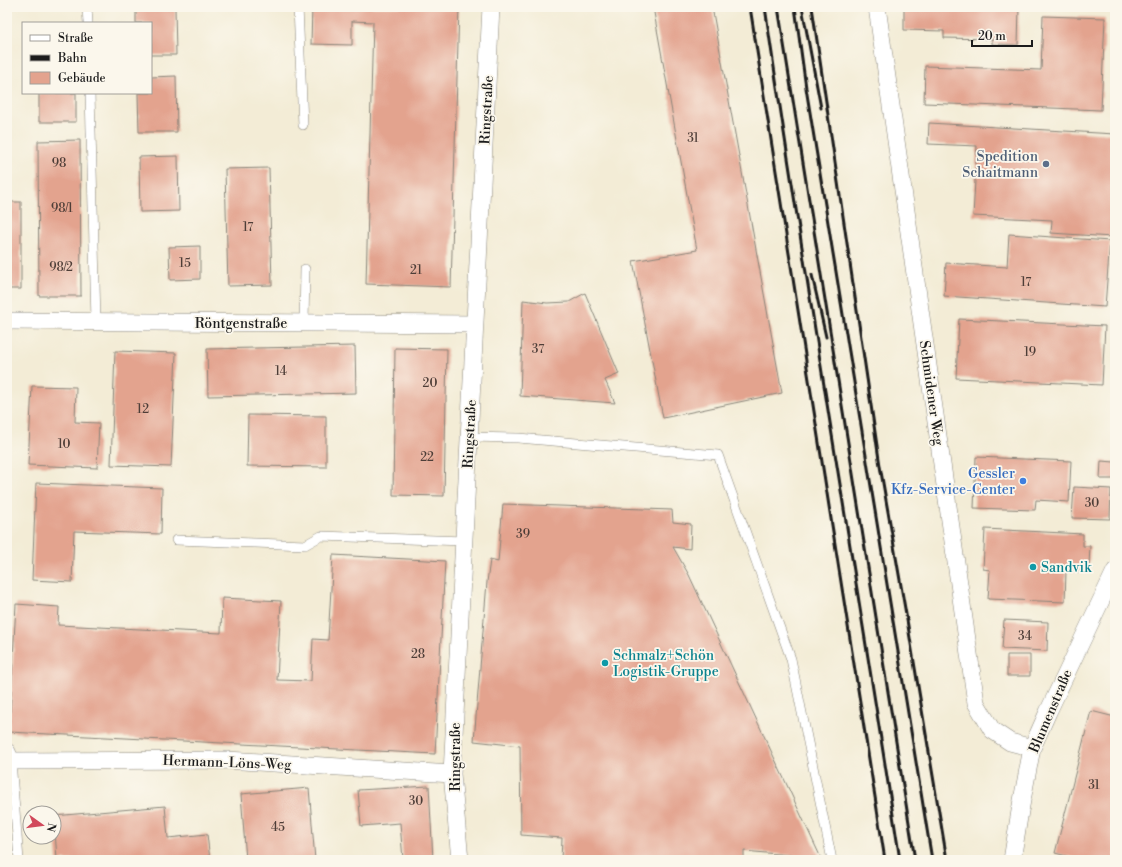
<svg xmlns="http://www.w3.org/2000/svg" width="1122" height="867" font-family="'Libre Bodoni',serif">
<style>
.building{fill:#e3a38e}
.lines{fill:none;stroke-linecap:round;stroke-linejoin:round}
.lane-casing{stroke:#888479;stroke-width:10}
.street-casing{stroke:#888479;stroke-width:18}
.lane{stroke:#fff;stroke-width:9}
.street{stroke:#fff;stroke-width:17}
.rail{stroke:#1c1c1c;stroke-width:3}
.service-dot{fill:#5c6f8a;stroke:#fbf7ec;stroke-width:1.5}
.shop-dot{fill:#3f7fe0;stroke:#fbf7ec;stroke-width:1.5}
.culture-dot{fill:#0f9aa8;stroke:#fbf7ec;stroke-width:1.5}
.labels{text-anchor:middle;stroke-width:3.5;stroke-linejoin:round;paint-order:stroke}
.number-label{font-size:12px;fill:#4e3e38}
.street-label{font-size:14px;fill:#1c1c1c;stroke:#fbf7ec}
.service-label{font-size:14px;fill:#4e5e75;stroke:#fbf7ec;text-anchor:end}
.shop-label{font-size:14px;fill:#366cbe;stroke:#fbf7ec;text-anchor:end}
.culture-label{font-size:14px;fill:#0d838f;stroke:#fbf7ec;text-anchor:start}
</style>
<rect width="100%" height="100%" fill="#fbf7ec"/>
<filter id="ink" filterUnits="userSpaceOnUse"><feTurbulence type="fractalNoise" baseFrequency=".025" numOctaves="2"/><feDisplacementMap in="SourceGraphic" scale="8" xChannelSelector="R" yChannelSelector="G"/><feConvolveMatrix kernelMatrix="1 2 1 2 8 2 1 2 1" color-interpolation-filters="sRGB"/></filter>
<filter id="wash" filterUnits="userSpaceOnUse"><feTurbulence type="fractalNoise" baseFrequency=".012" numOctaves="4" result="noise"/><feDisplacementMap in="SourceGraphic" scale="16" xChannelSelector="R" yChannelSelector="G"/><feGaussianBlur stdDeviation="0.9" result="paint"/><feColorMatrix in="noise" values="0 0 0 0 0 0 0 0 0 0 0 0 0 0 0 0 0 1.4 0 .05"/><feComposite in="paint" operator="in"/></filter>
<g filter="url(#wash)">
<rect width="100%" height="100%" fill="#f3ecd6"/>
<g id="blocks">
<path class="building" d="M136,7H175L176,55H151V23H136Z
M312,7H459L451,287L366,284L373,22L352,21V45L311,44Z
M653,7H712L782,393L663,418L633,261L697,250Z
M904,7H1019L1018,45L992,44V39L944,38V31L904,30Z
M1043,16L1105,18L1101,110L924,103L925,66L1041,70Z
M176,76L177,132H139L138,93H151V77Z
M39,93H76V122H39Z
M929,123L1115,134V219H1114L1112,237L1051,233L1052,220L973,216L977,146L928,144Z
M80,140L81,296H39L38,141Z
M178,156L179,211L140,212L139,157Z
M269,168L272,285L228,286L225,169Z
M7,202H21V289H7Z
M1009,234L1110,241L1105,307L944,296L946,263L1007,267Z
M200,246V279L170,280L169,247Z
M585,293L619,374L605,380L615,403L520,396L523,300L547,303L569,302Z
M959,319L1105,326L1102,385L956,378Z
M355,346L356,393L208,396L207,349Z
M395,348L447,349L444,496L393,495Z
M115,351L176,353L171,467L111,465Z
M32,386L76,387L75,422L99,423L97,468L28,465Z
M248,415L326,416V467L247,466Z
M976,457L1071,461L1069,502L1036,500L1035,510L974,508Z
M1101,461L1115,462V479H1100Z
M36,483L162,488L161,534L74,531L72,582L32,580Z
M1074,487L1111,489L1110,519L1072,518Z
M503,504L672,510L673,522L691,524L690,549L673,547L689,575L821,858L744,851V860H561L562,838L521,835L520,746L474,741L487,582L490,560L498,562Z
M985,529L1083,534V546H1090L1089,565H1082L1081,572L1066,571L1065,602L988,599L990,570L983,569Z
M333,555L445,561L435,754L9,732L16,604L59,607L58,625L221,633L222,598L281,601L277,680L311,681L313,639L328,640Z
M1004,620L1048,622L1047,651L1002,649Z
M1007,655H1030V676H1007Z
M1091,711L1115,717V860H1082L1055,853Z
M429,786L433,860H403L400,823L361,826L358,790Z
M309,788L315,860H246L241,794Z
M165,806L168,838L207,834L210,860H57L54,816Z"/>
</g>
</g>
<g filter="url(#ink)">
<use href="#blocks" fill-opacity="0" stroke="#888479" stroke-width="1"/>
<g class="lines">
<g class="lane-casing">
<path id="lane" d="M87,7L88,23
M298,7L303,125
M90,93L96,321
M304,323L305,269
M469,437L518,438L718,455L791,659L832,860
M176,540L305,545L321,536L464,541
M11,761L19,860"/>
</g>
<g class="street-casing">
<path id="street" d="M877,7L976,703L992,730L1010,742L1032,748
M7,321L475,324
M7,752L11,761L227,760L452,774
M460,860L452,774L491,7
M1012,860L1020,811L1032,748L1048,712L1115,571"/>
</g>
<use href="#lane" class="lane"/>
<use href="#street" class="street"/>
<path class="rail" d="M750,7L885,860
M765,7C807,292 856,575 900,860
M778,7L915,860
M795,7L806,88L932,860
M802,7L821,108
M812,7L880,466L907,620L947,860
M812,275L826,337"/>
</g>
</g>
<circle class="service-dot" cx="1046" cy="164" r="4"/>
<circle class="shop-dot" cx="1023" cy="481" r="4"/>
<g class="culture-dot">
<circle cx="1033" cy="567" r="4"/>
<circle cx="605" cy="663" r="4"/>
</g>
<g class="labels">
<g class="number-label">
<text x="693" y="142">31</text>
<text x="59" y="167">98</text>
<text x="62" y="212">98/1</text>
<text x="248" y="231">17</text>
<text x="185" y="267">15</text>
<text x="61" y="271">98/2</text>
<text x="416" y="274">21</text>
<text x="1026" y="286">17</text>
<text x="538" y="353">37</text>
<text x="1030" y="356">19</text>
<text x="281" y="375">14</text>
<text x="430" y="387">20</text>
<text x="143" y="413">12</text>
<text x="64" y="448">10</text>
<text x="427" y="461">22</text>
<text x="1092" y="507">30</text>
<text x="523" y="538">39</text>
<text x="1025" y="640">34</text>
<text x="418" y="658">28</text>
<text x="1094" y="789">31</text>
<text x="416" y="805">30</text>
<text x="278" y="831">45</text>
</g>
<g class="street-label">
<text transform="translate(486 110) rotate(-87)" y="5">Ringstraße</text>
<text x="241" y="328">Röntgenstraße</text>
<text transform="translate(932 393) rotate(82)" y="5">Schmidener Weg</text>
<text transform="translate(469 434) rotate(-87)" y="5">Ringstraße</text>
<text transform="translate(1050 711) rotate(-67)" y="5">Blumenstraße</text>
<text transform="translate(455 757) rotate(-90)" y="5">Ringstraße</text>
<text transform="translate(227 762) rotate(2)" y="5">Hermann-Löns-Weg</text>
</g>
<g class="service-label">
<text x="1038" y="161">Spedition<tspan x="1038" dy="16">Schaitmann</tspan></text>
</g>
<g class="shop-label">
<text x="1015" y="478">Gessler<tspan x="1015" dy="16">Kfz-Service-Center</tspan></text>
</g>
<g class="culture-label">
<text x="1041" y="572">Sandvik</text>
<text x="613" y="660">Schmalz+Schön<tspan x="613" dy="16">Logistik-Gruppe</tspan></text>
</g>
</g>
<rect width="1122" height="867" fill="none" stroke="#fbf7ec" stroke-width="24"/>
<rect x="22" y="22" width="130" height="72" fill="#fbf7ec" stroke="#a29f99"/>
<rect x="30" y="35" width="20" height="6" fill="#ffffff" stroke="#a29f99"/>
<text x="58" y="42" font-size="12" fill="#1c1c1c">Straße</text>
<rect x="30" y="55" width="20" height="6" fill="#1c1c1c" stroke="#a29f99"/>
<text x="58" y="62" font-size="12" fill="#1c1c1c">Bahn</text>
<rect x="30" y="72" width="20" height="12" fill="#e3a38e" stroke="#a29f99"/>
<text x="58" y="82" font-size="12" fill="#1c1c1c">Gebäude</text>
<g transform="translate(42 825) rotate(104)"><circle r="19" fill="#fbf7ec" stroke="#a29f99"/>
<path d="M0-3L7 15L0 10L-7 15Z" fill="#d1495b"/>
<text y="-6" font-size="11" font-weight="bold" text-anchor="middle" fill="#1c1c1c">N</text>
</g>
<path d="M972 40v6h60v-6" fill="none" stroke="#1c1c1c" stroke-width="2"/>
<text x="978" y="40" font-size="12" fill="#1c1c1c" stroke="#fbf7ec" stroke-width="3" paint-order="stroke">20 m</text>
</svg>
